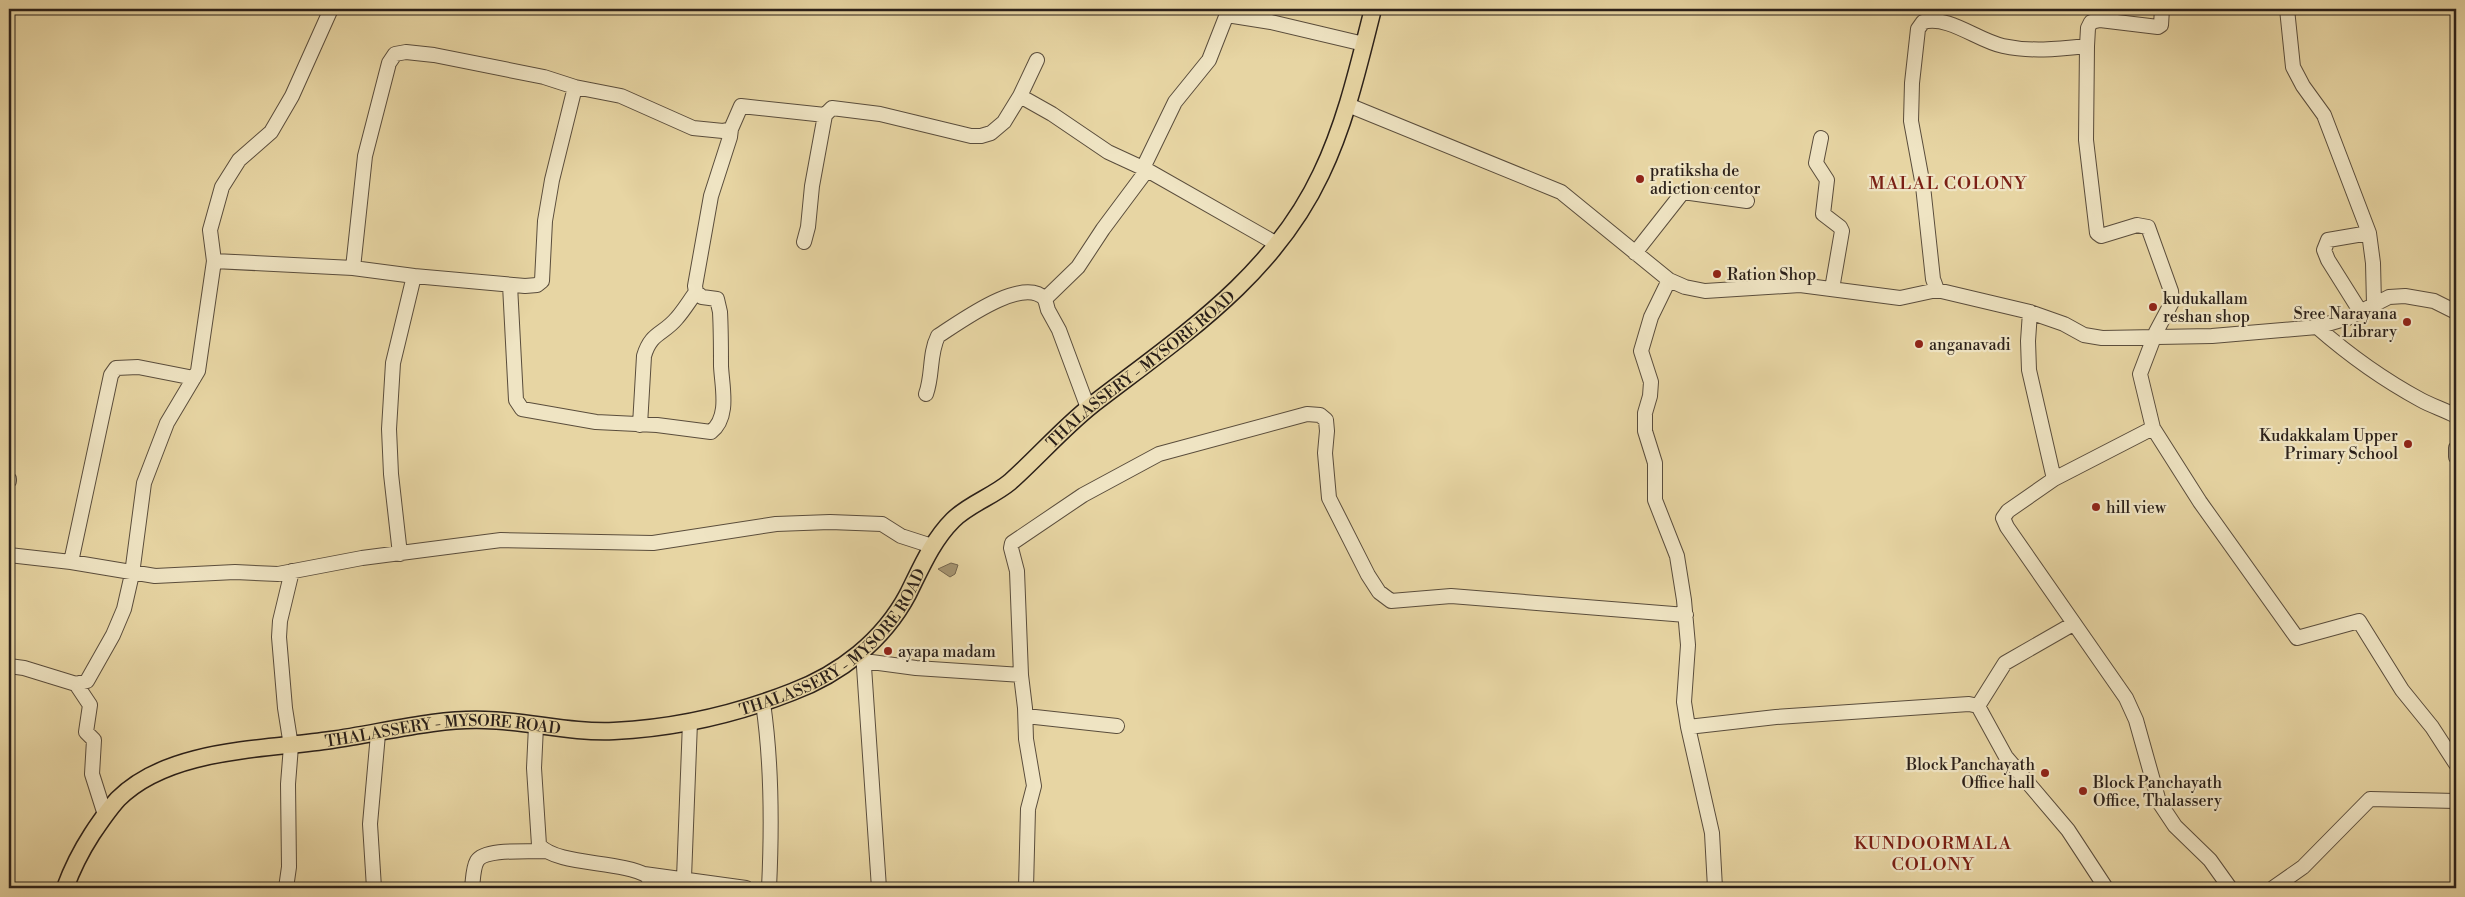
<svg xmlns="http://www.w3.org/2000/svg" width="2465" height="897" font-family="'Libre Bodoni',serif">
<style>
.water{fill:#a79774;stroke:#756750}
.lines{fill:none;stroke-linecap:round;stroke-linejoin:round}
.minor-casing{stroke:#5a4d3c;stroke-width:16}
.major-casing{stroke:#2b2019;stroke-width:19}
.minor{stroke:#efe4c3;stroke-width:14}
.major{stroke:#e7d5a3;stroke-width:16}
.poi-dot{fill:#8f2418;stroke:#efe4c3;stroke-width:2}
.labels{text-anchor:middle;stroke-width:4.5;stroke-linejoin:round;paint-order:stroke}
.poi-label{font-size:16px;fill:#2b2019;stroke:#efe4c3;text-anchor:start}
.street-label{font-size:16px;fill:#2b2019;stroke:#efe4c3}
.neighbourhood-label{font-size:18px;letter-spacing:1px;fill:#7a1f14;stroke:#efe4c3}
</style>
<rect width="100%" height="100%" fill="#e7d5a3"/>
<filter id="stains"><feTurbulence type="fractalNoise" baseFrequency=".004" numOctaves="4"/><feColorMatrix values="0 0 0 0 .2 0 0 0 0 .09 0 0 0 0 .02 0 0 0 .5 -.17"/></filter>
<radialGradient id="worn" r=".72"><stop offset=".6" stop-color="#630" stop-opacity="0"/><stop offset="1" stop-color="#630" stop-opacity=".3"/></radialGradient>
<path class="water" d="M951,563L958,565L955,574L950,577L938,569Z"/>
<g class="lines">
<g class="minor-casing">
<path id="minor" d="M2287,9L2293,67L2303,86L2324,115L2369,233L2373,263L2374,304
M1227,15L1271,22L1364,44
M2087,46L2088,28L2091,22L2100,20L2158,27L2161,25L2162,9
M1020,96L1052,114L1108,152L1147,170L1277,244
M1348,105L1561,192L1669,280L1685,287L1705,291L1800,285L1900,298L1937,290L2030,312L2064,324L2084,335L2102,338L2212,336L2317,327L2348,318L2389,297L2405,296L2434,301L2456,312
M1821,138L1816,163L1827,180L1823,214L1840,227L1842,231L1832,289
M1143,168L1175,102L1209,60L1229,9
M804,242L808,227L812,186L825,115
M1635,253L1683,192L1747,201
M214,261L210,230L222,187L239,160L271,132L292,96L331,9
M353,268L414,276
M1669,280L1651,317L1641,351L1651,382L1650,396L1645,413V431L1655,463V500L1677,556L1684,600L1688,645L1684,702L1688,727L1776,717L1969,704L1978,706L2006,757L2068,830L2106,888
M510,285L516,400L522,409L596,422L657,425L711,432C730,417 722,387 721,366C721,348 721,330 720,312L717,299L702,297L696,292L695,286L711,196L730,137L731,129
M1937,290L1933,279L1923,186L1911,121L1912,83L1918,29L1923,22C1949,15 1978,41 2003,46C2031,52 2058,49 2087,46L2086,140L2097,233L2101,236L2137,225L2148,227L2171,291L2172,302L2156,332L2140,374L2153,428
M2360,311L2328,260L2324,250L2328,240L2369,233
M2030,312L2028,341L2029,370L2054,479L2008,511L2003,518L2007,527L2126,698L2136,720L2159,802L2175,826L2210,860L2230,888
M2317,327C2349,355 2384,380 2421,400C2432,406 2445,410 2456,416
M926,394C933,375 929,354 938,336C960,322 1023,275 1045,299
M1088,408L1059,330L1048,310L1045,299L1078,267L1103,229L1147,170
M640,425L644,356C651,332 663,335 677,318C684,310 690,300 696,292
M2456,448V457
M9,479V481
M2054,479L2153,428L2200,502L2297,638L2359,621L2402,690L2432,727L2456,764
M400,554L391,474L389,429L393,363L414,276L525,286L537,285L542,281L545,221L552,180L575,87
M9,555L71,562L155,576L235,572L278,574L362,558L501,540L653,543L776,524L830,522L882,524L901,536L932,546
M71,562L111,375L116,368L138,367L194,378
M863,652L879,888
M864,661L916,668L1021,675
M9,666L24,668L76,684L87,681L113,635L124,609L132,574L144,483L167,423L198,371L214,261L353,268L365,156L389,63L395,54L406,52L434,55L544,77L575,87L621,96L693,128L723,131L731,129L741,106L825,115L832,108L880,114L971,136H981L991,133L1004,122L1020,96L1037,60
M76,684L90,705L86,732L94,740L92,774L105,815
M763,703C772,764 772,826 769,888
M1978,706L2005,663L2073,624
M1026,716L1117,726
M536,726L534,768L539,845C558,866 619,860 648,876L651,888
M1688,727L1712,833L1715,888
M644,874L746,888
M684,878L690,722
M286,888L289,867L288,784L291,746L285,708L279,637L280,621L292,571
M374,888L370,824L378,734
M472,888C473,880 473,868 477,861C485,848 530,852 545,851
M1026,888L1028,809L1034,786L1026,739L1025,708L1021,675L1017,571L1011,548L1012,543L1083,495L1159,454L1307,414L1320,415L1326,420L1327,431L1325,453L1329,498L1368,575L1379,592L1391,601L1451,596L1686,615
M2273,888L2303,867L2370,799L2456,801"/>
</g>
<g class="major-casing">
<g id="major">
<path id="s1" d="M65,888C72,869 81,851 92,834C100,822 108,810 118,799C169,748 263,750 331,740C381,733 436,718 485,720C529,721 570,733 614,731C674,728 736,714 792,692C840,674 883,641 908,594C921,568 932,541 953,520C969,504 992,497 1010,482C1038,457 1063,428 1092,405C1180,337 1272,278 1321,174C1346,122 1359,64 1373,9"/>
</g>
</g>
<use href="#minor" class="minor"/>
<use href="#major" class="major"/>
</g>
<g class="poi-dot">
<circle cx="1640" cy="179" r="5"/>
<circle cx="1717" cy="274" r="5"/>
<circle cx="2153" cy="307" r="5"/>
<circle cx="2407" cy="322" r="5"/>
<circle cx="1919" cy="344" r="5"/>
<circle cx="2408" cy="444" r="5"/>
<circle cx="2096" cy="507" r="5"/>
<circle cx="888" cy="651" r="5"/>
<circle cx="2045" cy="773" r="5"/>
<circle cx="2083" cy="791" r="5"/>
</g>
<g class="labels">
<g class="poi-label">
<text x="1650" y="176">pratiksha de<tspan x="1650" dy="18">adiction centor</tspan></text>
<text x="1727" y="280">Ration Shop</text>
<text x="2163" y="304">kudukallam<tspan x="2163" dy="18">reshan shop</tspan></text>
<text x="2397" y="319" text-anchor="end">Sree Narayana<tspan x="2397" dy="18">Library</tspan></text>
<text x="1929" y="350">anganavadi</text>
<text x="2398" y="441" text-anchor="end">Kudakkalam Upper<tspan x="2398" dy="18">Primary School</tspan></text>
<text x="2106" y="513">hill view</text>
<text x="898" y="657">ayapa madam</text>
<text x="2035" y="770" text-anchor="end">Block Panchayath<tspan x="2035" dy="18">Office hall</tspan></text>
<text x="2093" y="788">Block Panchayath<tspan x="2093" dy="18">Office, Thalassery</tspan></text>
</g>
<g class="street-label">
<text dy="6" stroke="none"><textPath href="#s1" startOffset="1281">THALASSERY - MYSORE ROAD</textPath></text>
<text dy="6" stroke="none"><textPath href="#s1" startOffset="861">THALASSERY - MYSORE ROAD</textPath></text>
<text dy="6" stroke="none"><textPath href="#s1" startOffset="442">THALASSERY - MYSORE ROAD</textPath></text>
</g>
<g class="neighbourhood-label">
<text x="1948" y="189">MALAL COLONY</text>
<text x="1933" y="849">KUNDOORMALA<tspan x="1933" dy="21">COLONY</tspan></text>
</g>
</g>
<rect width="2465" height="897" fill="none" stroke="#e7d5a3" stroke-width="30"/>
<rect x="10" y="10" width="2445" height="877" fill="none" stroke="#2b2019" stroke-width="2.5"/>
<rect x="15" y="15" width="2435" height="867" fill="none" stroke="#2b2019"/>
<rect width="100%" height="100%" filter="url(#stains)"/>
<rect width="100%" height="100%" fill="url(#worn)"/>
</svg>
